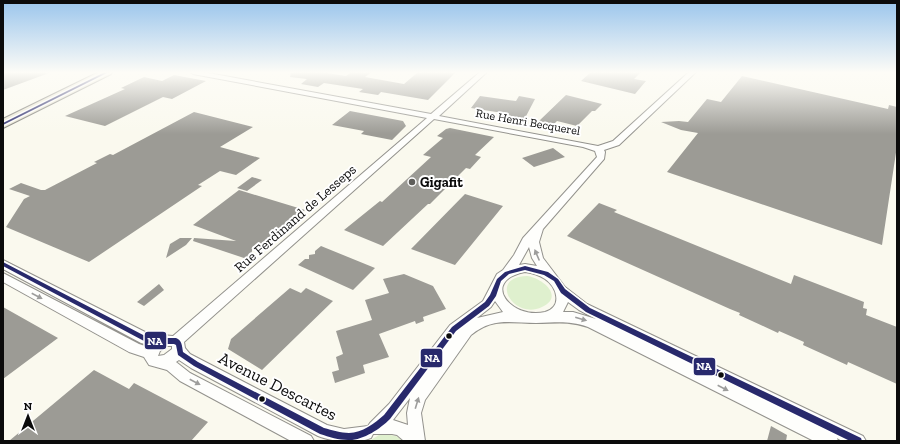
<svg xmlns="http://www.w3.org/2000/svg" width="900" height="444" font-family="'Zilla Slab',serif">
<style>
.green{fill:#dff0ce}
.building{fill:#9c9b95}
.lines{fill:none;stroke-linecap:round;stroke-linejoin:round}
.minor-casing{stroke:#93928d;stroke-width:2}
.primary-casing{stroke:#807f7a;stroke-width:2}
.minor{fill:#fefefc;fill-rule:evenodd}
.primary{fill:#ece9d7;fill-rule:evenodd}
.bus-1-casing{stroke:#fff;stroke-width:3}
.bus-1{fill:#28296c;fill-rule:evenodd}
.oneway{fill:#9d9d9c}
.poi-dot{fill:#5f5e5a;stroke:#fff;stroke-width:1.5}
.bus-dot{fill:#0b0b0b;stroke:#fff;stroke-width:1.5}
.labels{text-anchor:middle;stroke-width:4;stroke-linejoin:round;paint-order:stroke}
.far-street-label{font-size:12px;fill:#0b0b0b;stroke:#fff}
.poi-label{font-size:14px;font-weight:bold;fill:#0b0b0b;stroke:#fff;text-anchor:start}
.street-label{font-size:14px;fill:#0b0b0b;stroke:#fff}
.near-street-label{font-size:17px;fill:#0b0b0b;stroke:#fff}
.line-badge{stroke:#fff;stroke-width:1.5}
.badge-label{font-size:11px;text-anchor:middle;font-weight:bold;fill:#fff}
</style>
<rect width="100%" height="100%" fill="#faf9ee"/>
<path class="green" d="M527,276C542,278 565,296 542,307C514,321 487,277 527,276Z
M384,434L396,436L403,441H369L379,435Z"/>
<path class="building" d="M3,72H49V73L3,90Z
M291,72H320L346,76L351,72H372L365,77L404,84L418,72H456L428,100L381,92L378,95L359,92L363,89L324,83L318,87L301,84L307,79L290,77Z
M591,72H641L634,79L646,81L635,94L581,81Z
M174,75L206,81L172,99L163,97L105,126L65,116L125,89L121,88L144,77L162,81Z
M742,76L888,109L889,105L897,107V146L882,245L667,172L698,133L681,130L661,122L679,121L688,122L707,99L721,102Z
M566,95L602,104L595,111H592L577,126L557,121L553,125L539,121Z
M480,96L516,101L519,96L535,99L524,120L502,116L503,113L471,108Z
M350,111L403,121L406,126L392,140L361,134L364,131L332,125Z
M194,112L253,127L220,147L260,158L236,175L220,171L198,185L202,186L89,262L6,227L24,199L30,196L9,189L21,183L41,190H45L97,163L94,162L110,154L113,155Z
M450,128L494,137L475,155L481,157L470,169L466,168L430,204H428L383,246L344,230L380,201L382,202L431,157L423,155L443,138L437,136L446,129Z
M553,148L565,157L534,167L522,158Z
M252,177L262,180L247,191L237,188Z
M239,190L305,210L264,249L253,246L250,260L193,241L194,238L236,241L193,225Z
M465,194L503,206L455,265L411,249Z
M599,203L617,210L614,212L791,284L794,275L864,302L863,308L867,309L866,315L897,327V384L848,362L847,365L803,345L804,342L779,331L778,333L739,315L740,313L730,309L567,236Z
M180,238H192L186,245L166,258L170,244Z
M321,246L375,268L353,290L298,265L305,259H309V255L315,254V251Z
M404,274L433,286L446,309L423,317L424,321L416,324L415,321L379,334L389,357L363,365L365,373L335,383L332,372L339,370L336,357L343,354L336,331L372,320L365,300L389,293L383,279Z
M159,284L164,290L144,306L137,302Z
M290,288L301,293L306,288L333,301L262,370L228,349L231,339Z
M3,307L58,338L3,379Z
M94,370L129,389L134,383L208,422L191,441H9Z
M771,426L787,435L786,441H767Z"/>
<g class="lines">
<g class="minor-casing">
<path id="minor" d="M190,72H203L431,114L480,72H487L439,116L598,146L613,141L689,72H696L619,145L604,150L605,152L604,159L543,229L539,242L543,258L565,287L587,304L863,436L866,441H842L837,438L838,441H814L588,327C567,320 556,323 536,323C511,323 493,317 471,335L425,400L421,413L425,441H404L397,435L392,434H373L371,438C355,444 333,442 318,436L191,368L179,360L176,362L190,373L311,436L314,441H291L180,381L167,370L149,365L144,357L129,352L3,282V273L139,344L148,347L149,345L141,343L3,269V260L149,334L173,336L427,118L193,74ZM434,119L583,147L595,151L597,157L523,238L514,255L503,270L497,274L483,301L450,325L389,404L370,423L368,426L344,429L327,425L190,354L185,348L184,342ZM529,247L532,258L537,266L525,264L519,265ZM525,272C532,273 539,275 545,279C557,287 563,307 545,312C512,320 479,281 525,272ZM495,301L503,312L477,318L491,307ZM568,302L579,310L596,319L573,312H563ZM167,346H172V349L164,355L158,356L160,351ZM410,398L407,413L408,425L393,420Z"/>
</g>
<g class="primary-casing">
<path id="primary" d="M99,72H112L111,74L3,128V119Z"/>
</g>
<use href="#minor" class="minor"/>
<use href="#primary" class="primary"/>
<g class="bus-1-casing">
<path id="bus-1" d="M105,72H109L3,125V123Z
M3,262L147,337L156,338H176C182,340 182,346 183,352L198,362L324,428C332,430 341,433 349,433C362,433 375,423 384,415L452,327L485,302L490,295L497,279L505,272L525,266L548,272L558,279L565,289L590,308L861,438L862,441H850L586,312L561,293L554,281L544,275L525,270L509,274L501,281L496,296L489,306L456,331L390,419C380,429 362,441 348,440C339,440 329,437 320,434L194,366L178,355L176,345L174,344H156L144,341L3,266Z"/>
</g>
<use href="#bus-1" class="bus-1"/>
</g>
<defs><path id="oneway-solid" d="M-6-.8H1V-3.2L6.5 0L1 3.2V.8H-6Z"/></defs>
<g class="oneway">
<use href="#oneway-solid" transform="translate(537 255) rotate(-113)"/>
<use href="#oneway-solid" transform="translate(37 296) rotate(28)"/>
<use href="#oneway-solid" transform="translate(581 319) rotate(16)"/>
<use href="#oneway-solid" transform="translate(195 382) rotate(28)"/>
<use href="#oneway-solid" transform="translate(723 388) rotate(27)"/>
<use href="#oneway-solid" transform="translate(417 403) rotate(-73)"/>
</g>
<linearGradient id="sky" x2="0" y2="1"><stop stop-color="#9ac5ec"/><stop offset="0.54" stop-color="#fdfcf7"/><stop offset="1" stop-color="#fdfcf7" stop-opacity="0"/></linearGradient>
<rect width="900" height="134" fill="url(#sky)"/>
<circle class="poi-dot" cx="412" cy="182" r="4"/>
<g class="bus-dot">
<circle cx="449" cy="336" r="3.5"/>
<circle cx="721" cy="375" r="3.5"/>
<circle cx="262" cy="399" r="3.5"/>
</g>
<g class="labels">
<g class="far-street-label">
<text transform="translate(528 122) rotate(10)" y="4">Rue Henri Becquerel</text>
</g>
<g class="poi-label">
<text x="420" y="187">Gigafit</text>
</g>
<g class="street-label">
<text transform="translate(295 218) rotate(-41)" y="5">Rue Ferdinand de Lesseps</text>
</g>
<g class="near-street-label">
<text transform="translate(278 386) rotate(27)" y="6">Avenue Descartes</text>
</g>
</g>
<g class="line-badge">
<rect x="144" y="331" width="23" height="19" rx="4" fill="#28296c"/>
<rect x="420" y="348" width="23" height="20" rx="4" fill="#28296c"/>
<rect x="693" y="357" width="23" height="19" rx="4" fill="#28296c"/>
</g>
<g class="badge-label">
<text x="155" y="345">NA</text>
<text x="432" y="362">NA</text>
<text x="704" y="370">NA</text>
</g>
<rect width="900" height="444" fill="none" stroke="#0b0b0b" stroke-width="8"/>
<g transform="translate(28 416)" stroke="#ffffff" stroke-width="3" paint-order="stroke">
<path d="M0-3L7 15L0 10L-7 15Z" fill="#0b0b0b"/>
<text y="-6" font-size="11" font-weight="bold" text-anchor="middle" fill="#0b0b0b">N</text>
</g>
</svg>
